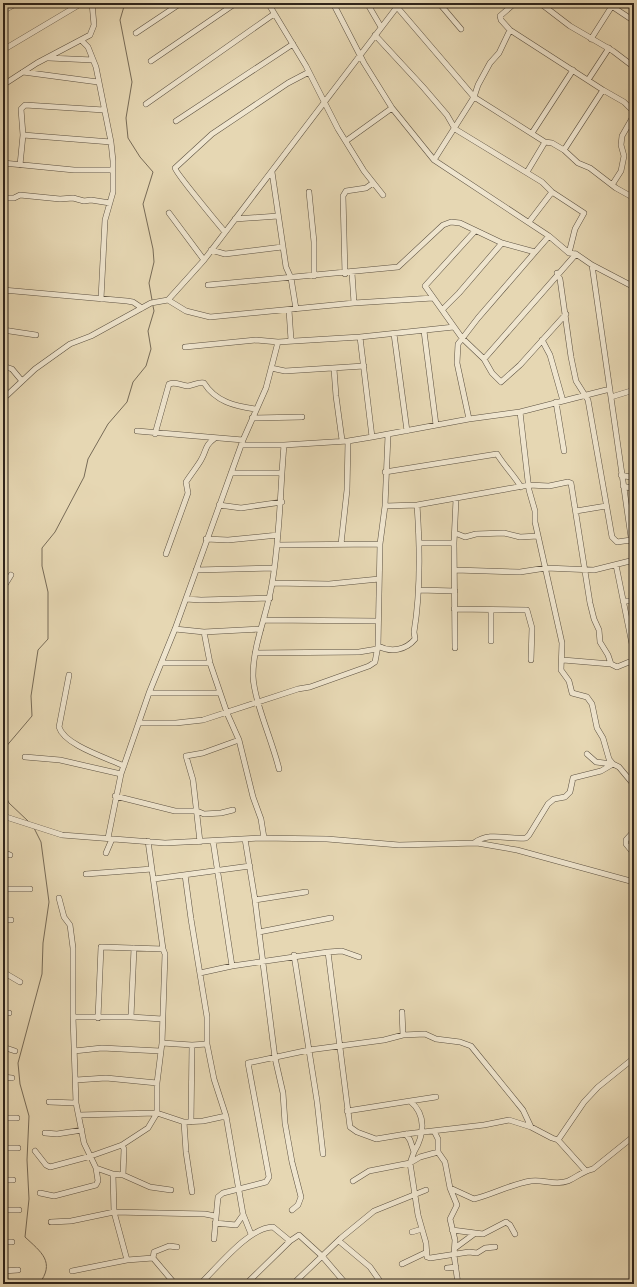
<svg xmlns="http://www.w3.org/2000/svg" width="637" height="1287" font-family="'Old Standard TT',serif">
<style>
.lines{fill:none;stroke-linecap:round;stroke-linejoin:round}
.stream{stroke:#776b57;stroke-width:1}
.minor-casing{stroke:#5c5141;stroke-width:6}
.minor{stroke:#efe5ce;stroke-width:5}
</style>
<rect width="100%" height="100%" fill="#e6d7b3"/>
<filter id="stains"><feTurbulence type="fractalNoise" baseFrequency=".005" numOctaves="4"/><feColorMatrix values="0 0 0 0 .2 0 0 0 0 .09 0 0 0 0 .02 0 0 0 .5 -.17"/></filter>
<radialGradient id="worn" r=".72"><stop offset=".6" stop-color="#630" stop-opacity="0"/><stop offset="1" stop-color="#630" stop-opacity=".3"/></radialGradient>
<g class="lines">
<path class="stream" d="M125,3L120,20L132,82L126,118L128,138L140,157L153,172L143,204L153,249L154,262L149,283L152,300
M3,780L6,766L4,749L32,716L31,696L38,650L48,639V592L42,566V548L55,532L84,477L88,459L108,424L127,402L133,382L146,366L151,349L148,331L154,311L153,306
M3,791L9,803L28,821
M34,828L41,842L49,902L43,943L42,974L18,1063L20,1084L29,1116L27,1160L29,1199L25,1237C41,1252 56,1262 39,1284"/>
<g class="minor-casing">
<path id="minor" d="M268,3L306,66L338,129L364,171L383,195
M333,3L364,63L392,108L434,160L549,236L569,253L576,254L592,265L634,287
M367,3L381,27
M439,3L461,29
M515,3L500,16L501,20L510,30L603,90L624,102L634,112
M540,3L570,26L613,51L634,67
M607,3L634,21
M397,7L474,97L545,142L552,143L564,150L578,163L590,168L616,188L634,198
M3,11L17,3
M136,33L181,3
M375,35L423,87L447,115L455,129L542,182L552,192L584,213L575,229L569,253
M591,39L612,6
M82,41L88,47L96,67L111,142L113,161V192L105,220L101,299
M3,50L82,3
M49,58L93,60
M151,61L236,3
M23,72L98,82
M588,80L609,48
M3,85L37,63L90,35L94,25L92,3
M146,104L274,14
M176,121L293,44
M532,133L573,70
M23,135L111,142
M346,141L392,108
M564,150L603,90
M434,160L474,97L478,85L490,63L499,53L510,30
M3,163L74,170H113
M20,165L23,135L21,109L25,105L104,110
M272,172L286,267L291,278L296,309
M527,172L545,142
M612,185L621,171L624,156L621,145L622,136L634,115
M309,192L314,242V276
M3,198H14L20,195L60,199L73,198L84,201L91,200L110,203
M169,213L204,260
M235,219L278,216
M529,222L552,192
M475,231L425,286L462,338L484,359L492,373L501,382L520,365L566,314
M225,232C219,225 175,172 175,168L212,134L288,83L309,72
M211,250L225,254L282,247
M592,265L634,558
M352,273L354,303
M557,273L560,279L571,357L576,381L588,400L612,537L617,542L631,540
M345,274L343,196L346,191L366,188L373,183
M208,285L398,267L443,225L451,222L460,223L502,243L535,252
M3,290L127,301L133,302L142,308
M168,300L186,311L210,317L354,303L433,298
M443,309L459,293L502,243
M289,310L291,340
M3,330L36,335
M424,331L436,425
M394,334L407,431
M360,337L372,437
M542,340L550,355L563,401
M185,347L256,340L278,342L360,337L454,327
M484,359L576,254
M3,366L12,369L22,381
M271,368L285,371L364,366
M334,369L336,396L342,440
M611,397L634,390
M3,399L35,369L70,344L91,336L151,303L168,300L204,260L400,3
M556,402L564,451
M520,412L529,490L535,511V522L562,643L561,670L569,681L572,693L587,697L592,704L597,728L603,738L609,759L613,764L619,767L634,785
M252,418L302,417
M469,419L457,363L458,344L478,318L549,236
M137,431L243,440
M155,434L169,384C176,381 181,386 188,386C194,385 198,382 204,383C216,402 235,406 255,409
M242,445H284L348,441L372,437L469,419L520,412L610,389
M385,472L497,454C505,467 514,475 521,487
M231,473H281
M621,475L630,477L634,473
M623,486L634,489
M219,505L241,508L282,502
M385,506L417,505L529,485L549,486L568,482L571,483L590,603L594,619L599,630L600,642L608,655L611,664
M576,511L606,506
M455,533L465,537L476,534L504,533L520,537L538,536
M206,539L228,540L278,535
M419,543H454
M341,544L347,490L348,441
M277,545L380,544
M166,554L188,493L186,482C191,474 197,467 201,460C207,450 204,446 215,438
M616,565L634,654
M196,570L274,568
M455,570L520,572L546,568L594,570L634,560
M273,583L329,584L379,579
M3,588L11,575
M419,590L455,591
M186,599L201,600L270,598
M623,601H634
M454,609L527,610L532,628L531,660
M265,620L377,621
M175,629L204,632L261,629
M204,632L210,663L227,713L239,740L253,797L261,819L264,838
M491,641V611
M378,646C391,653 406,650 415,639L414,632C421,590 420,547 417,505
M455,648L454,543L456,499
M255,653L359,652L377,649
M563,660L611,664L617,667L634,660
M161,663H210
M69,675L59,727C64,745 107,758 124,766
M149,693H220
M3,695L4,693
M140,723H176L203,720L298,689L310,687L369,666L375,662L378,646L380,544L385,506L388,435
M587,754L596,762L612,764
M25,757L60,760L121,774
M279,769C273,743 254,701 253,676C253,644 267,615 272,584C280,538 280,491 284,445
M115,796L175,811H197L204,814L221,813L233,810
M3,816L62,835L165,843L260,838L327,839L399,845L477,843L517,850L634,882
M634,831L626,840V844L634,854
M108,838L121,774L149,693L175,629L243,440L266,388L278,342
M245,839L255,900L275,1058L283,1093L285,1123L292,1162L301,1197L298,1205L292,1210
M148,841L163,949
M213,841L232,966
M200,842L193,780L186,756L203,753L239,740
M474,843C490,831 508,840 526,838L529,835L548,804L554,799L565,797L570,792L573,778L601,771L613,764
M3,852L10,855
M106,853L112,839
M86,874L152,869
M185,875L191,919L207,1017V1044L214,1079L226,1116L243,1214L251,1234
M154,879L250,866
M3,889H30
M59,898L64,917L70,925L73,948V1017L76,1103L84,1143L96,1168L113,1174L114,1212L127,1260
M255,900L306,892
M3,920H11
M259,932L331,918
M328,952L350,1127L357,1132L376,1139L406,1134L484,1125L509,1120L531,1127L552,1138L558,1140L584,1102L598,1087L634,1058
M294,955L317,1101L323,1154
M3,972L20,982
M200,973L232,966L328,952L342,951L359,957
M402,1012L403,1035
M3,1013H9
M73,1017H131L162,1019
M131,1017L134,948
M98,1018L101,947L163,949L165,954L162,1043L157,1083V1113L148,1128L122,1145
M162,1043L192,1045L207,1044
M3,1047L15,1051
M74,1051L102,1048L160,1051
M3,1077L12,1078
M76,1080L106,1078L157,1083
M410,1101L436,1097
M49,1102L76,1103
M347,1111L410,1101C427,1115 424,1135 414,1152
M79,1115L157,1113L184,1122L203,1121L226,1116
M3,1118H17
M184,1122L186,1152L192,1192
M191,1122L192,1045
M434,1131L438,1139V1152L445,1162L450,1188L457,1205L450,1219L455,1240L454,1255L458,1284
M45,1133L57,1134L82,1130
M406,1134L410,1140L414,1152L410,1163L418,1215L426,1243L427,1257L430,1258L469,1252L477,1253L485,1248L495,1247
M558,1140L585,1170
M3,1148H18
M35,1151L46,1165L50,1167L91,1156L122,1145L124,1149L123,1175L113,1174
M123,1175L150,1187L171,1190
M3,1180H13
M353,1181L369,1171L410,1163L420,1157L438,1152
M450,1188L474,1199C494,1194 511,1184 531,1181C543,1179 555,1186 568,1181C577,1177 583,1171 593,1169L634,1136
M40,1193L54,1196L96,1185L98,1181L96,1168
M3,1210H19
M51,1222L71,1221L114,1212L205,1214L215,1216
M215,1223L236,1225L243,1215
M452,1230L483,1234L506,1222L510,1225L515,1234
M412,1232L422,1229
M214,1239L218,1197L223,1193L266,1182L269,1177L248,1063L309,1050L384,1040L403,1035L425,1034L436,1039L460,1042L471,1046L523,1110L531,1127
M339,1241L370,1267L382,1284
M3,1242H12
M455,1248L474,1234
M153,1258L175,1284
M153,1258L154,1252L169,1246L177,1247
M402,1264L425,1253
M447,1268L456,1267
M3,1271L18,1270
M72,1271L127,1260L153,1258
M200,1284C218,1267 249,1227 273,1227L290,1241
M246,1284L290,1241L299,1235L322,1256L346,1284
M293,1284L341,1238L374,1211L426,1190"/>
</g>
<use href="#minor" class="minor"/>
</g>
<rect width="637" height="1287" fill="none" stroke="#e6d7b3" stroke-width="16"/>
<rect x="4" y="4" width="629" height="1279" fill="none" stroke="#2e241b" stroke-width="2"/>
<rect x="8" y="8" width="621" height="1271" fill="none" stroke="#2e241b"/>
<rect width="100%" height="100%" filter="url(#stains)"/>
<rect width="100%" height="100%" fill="url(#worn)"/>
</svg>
